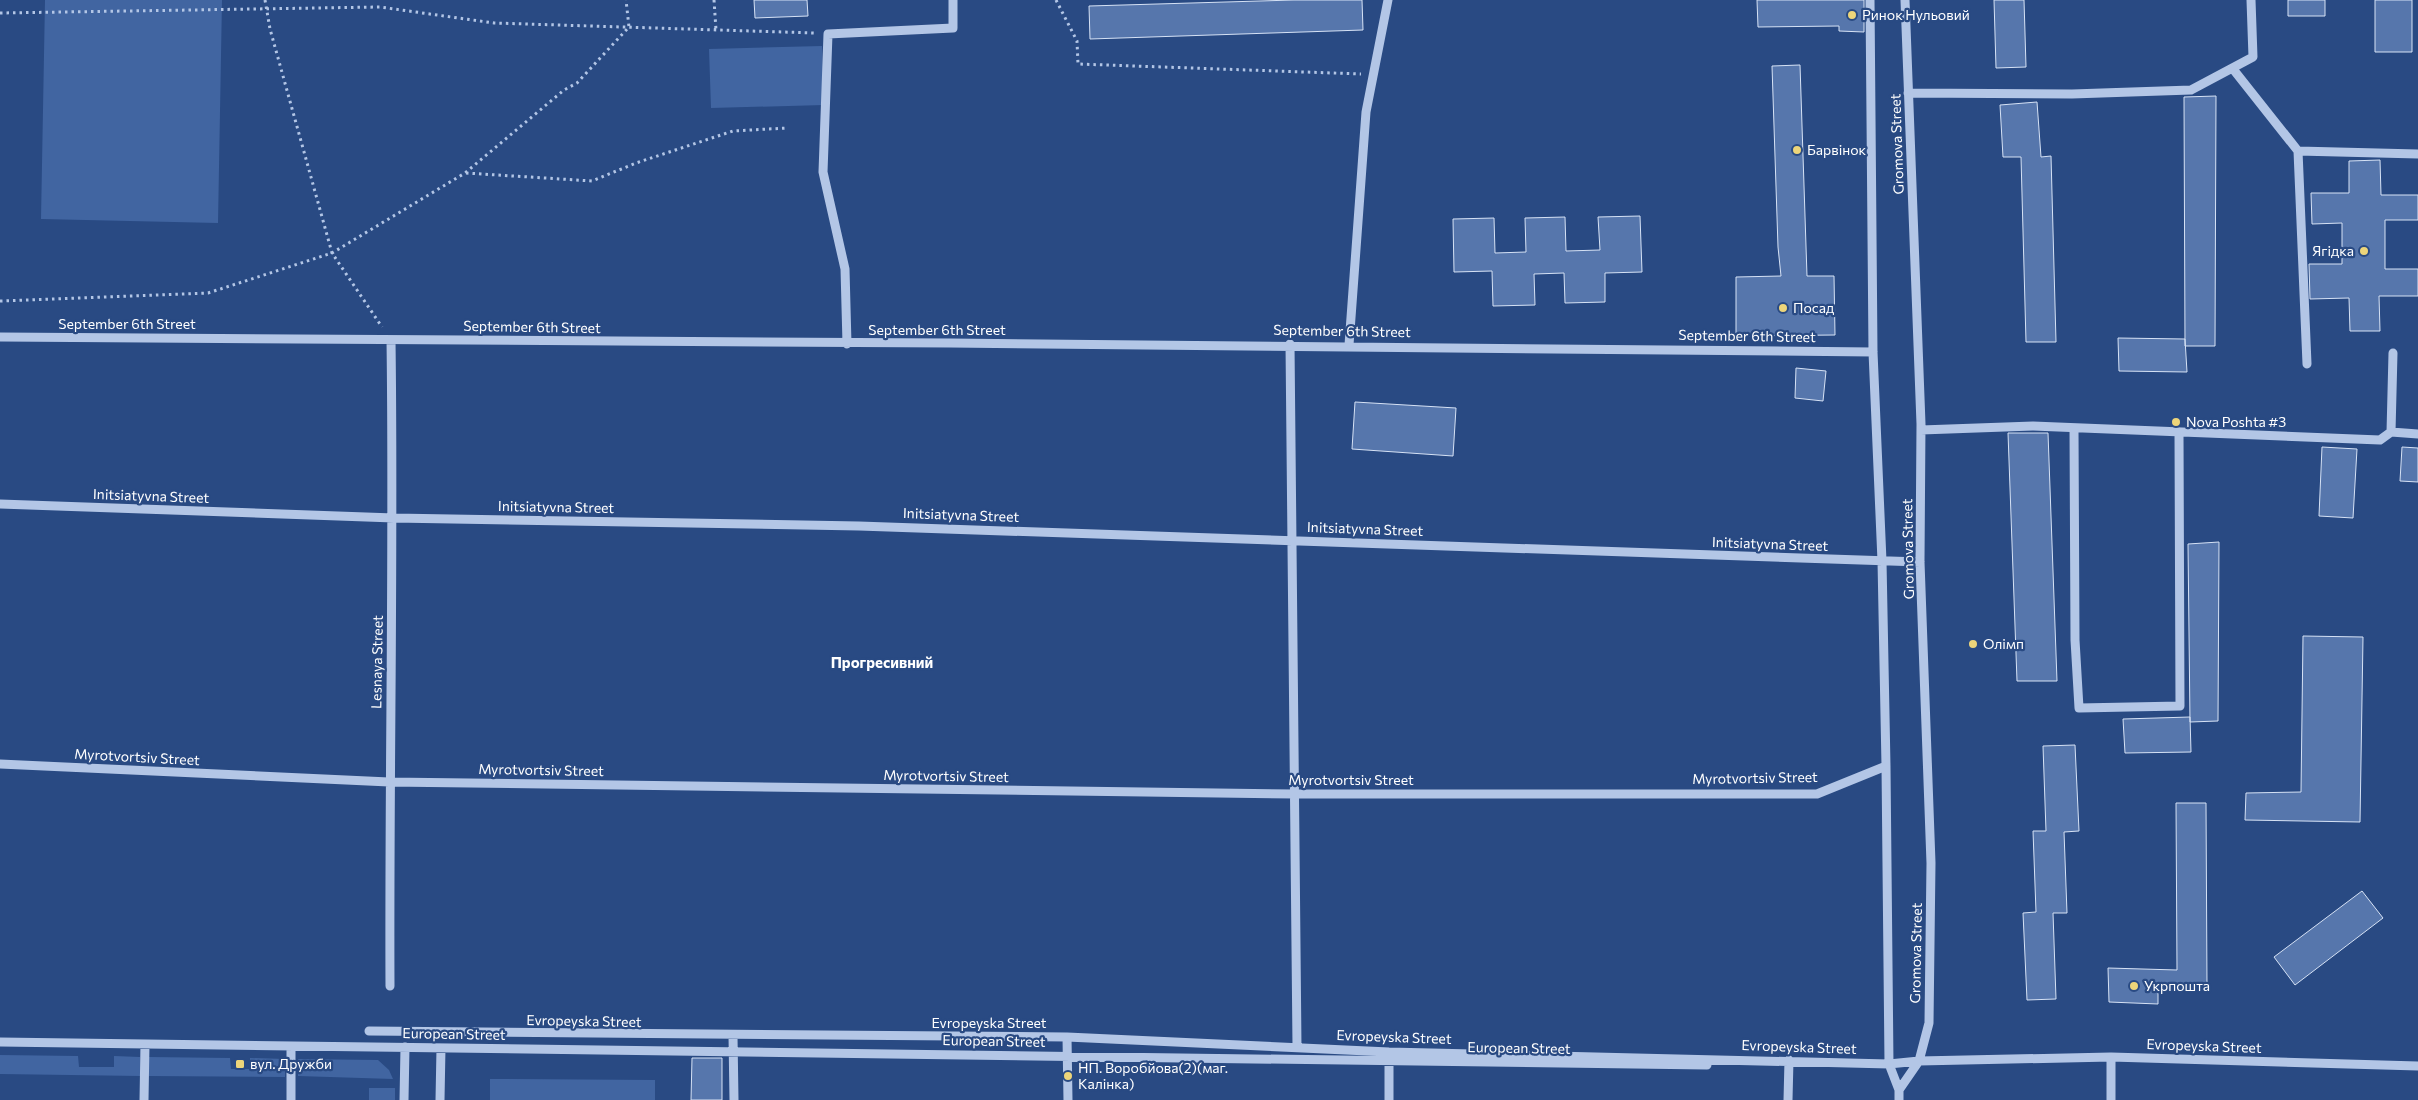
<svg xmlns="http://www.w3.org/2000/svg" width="2418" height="1100" font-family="Commissioner,sans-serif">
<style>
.green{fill:#4165a1}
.building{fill:#5676ac;stroke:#d6e2f5}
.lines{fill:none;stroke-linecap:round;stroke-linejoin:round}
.path{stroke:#b3c6e6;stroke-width:3;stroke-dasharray:2.5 4;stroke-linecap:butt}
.minor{stroke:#b3c6e6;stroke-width:9}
.poi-dot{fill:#edd57a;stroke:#294a83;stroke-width:2}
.labels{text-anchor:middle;stroke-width:4.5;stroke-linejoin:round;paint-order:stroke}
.poi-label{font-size:14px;fill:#fff;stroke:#294a83;text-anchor:start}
.street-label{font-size:14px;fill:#fff;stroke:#294a83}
.neighbourhood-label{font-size:15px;font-weight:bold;fill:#fff;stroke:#294a83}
</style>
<rect width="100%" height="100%" fill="#294a83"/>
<path class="green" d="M45,0H222L218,223L41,219Z
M822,46L824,105L711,108L709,49Z
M0,1055L78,1056L79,1067H114V1056L140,1057V1076L0,1074Z
M149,1057L230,1058L231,1069H250V1058L285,1059V1077L149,1076Z
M298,1059L378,1060L389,1070L393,1079L298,1076Z
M490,1079L655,1080V1100H490Z
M369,1088H395V1100H369Z"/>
<path class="building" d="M754,0H807L808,16L755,18Z
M1294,0H1362L1363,30L1090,39L1089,6Z
M1757,0H1864V32L1839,31V26L1758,27Z
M1994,0H2024L2026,67L1996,68Z
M2288,0H2325V16H2288Z
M2375,0H2412V52H2375Z
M1800,65L1807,276H1834L1835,335L1736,336V277L1781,276L1778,247L1772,66Z
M2216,96L2215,346H2185L2184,97Z
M2037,102L2041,157L2051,156L2056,342H2026L2021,157H2003L2000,105Z
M2380,160L2381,195H2418V220H2385V269H2418V296H2379L2380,331H2350L2349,298L2310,299L2309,264H2342V223L2312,224L2311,193H2349V161Z
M1640,216L1642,272L1605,273V302L1565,303L1564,273L1534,274L1535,305L1493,306L1492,271L1454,272L1453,219L1494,218L1495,253L1526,252L1525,218L1565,217L1566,251L1600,250L1598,217Z
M2118,338L2185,339L2187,372L2119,371Z
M1796,368L1826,371L1823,401L1795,398Z
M1355,402L1456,408L1453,456L1352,449Z
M2008,433H2048L2057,681H2017Z
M2322,447L2357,449L2353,518L2319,516Z
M2402,447L2418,448V482L2400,481Z
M2219,542L2218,721L2190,722L2188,544Z
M2303,636L2363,637L2360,822L2245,820L2246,793L2301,792Z
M2190,717L2191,752L2125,753L2123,719Z
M2075,745L2079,831L2064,832L2067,913H2053L2056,999L2027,1000L2023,913L2036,912L2033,831H2046L2043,746Z
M2176,803H2206L2207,987H2158V1004L2109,1002L2108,968L2177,970Z
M2362,891L2383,918L2295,985L2274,957Z
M692,1058H722V1100H691Z"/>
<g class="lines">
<path class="path" d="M265,0L270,29L332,253L382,327
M714,0L716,30
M1056,0L1077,41L1078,64L1361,74
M0,13L380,7L494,23L815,33
M466,173L592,181L636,163L733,131L787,128
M0,301L208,293L332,253L465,173L564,90L577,83L629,27L626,0"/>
<path class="minor" d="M1870,0L1873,352L1882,561L1886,766L1889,1064L1899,1090V1100
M2233,69L2298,151L2307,364
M1908,93L2072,94L2191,90L2253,57L2251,0
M2298,151L2418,154
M0,337C624,341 1249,344 1873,352
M847,344L845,269L823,172L828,34L953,28V0
M1290,344L1297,1047
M1349,345L1366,112L1388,0
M2074,428L2075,640L2079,708L2180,706L2179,433
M1921,430L2033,426L2380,440L2391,432L2418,434
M2391,432L2393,353
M0,504L394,518L859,526L1920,562
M0,764L389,782L1295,794H1817L1886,766
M390,986C389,770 394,555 391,340
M369,1031L1067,1037L1389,1052L1889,1064L1919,1061L2111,1057L2418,1066
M733,1036L734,1100
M1067,1037L1068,1100
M0,1042L1707,1065
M1389,1055V1100
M1899,1090L1919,1061L1929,1023L1931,863L1920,562L1921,424L1905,0
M144,1100L145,1044
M291,1100V1046
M404,1100L405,1047
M440,1100L441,1048
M1788,1100L1789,1060
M2111,1100V1057"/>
</g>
<g class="poi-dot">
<circle cx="1852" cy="15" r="5"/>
<circle cx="1797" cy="150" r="5"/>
<circle cx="2364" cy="251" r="5"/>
<circle cx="1783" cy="308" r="5"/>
<circle cx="2176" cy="422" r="5"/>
<circle cx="1973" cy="644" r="5"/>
<circle cx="2134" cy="986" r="5"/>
<rect x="235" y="1059" width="10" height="10" rx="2.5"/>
<circle cx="1068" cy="1076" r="5"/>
</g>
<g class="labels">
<g class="poi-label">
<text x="1862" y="20">Ринок Нульовий</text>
<text x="1807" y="155">Барвінок</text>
<text x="2354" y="256" text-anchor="end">Ягідка</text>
<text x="1793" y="313">Посад</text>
<text x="2186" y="427">Nova Poshta #3</text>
<text x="1983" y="649">Олімп</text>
<text x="2144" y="991">Укрпошта</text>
<text x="250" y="1069">вул. Дружби</text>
<text x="1078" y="1073">НП. Воробйова(2)(маг.<tspan x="1078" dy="16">Калінка)</tspan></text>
</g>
<g class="street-label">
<text transform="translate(1897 144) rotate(-92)" y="5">Gromova Street</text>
<text x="127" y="329">September 6th Street</text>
<text transform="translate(532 327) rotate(1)" y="5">September 6th Street</text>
<text x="937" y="335">September 6th Street</text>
<text transform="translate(1342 331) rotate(1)" y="5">September 6th Street</text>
<text transform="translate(1747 336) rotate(1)" y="5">September 6th Street</text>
<text transform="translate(151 496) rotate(2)" y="5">Initsiatyvna Street</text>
<text transform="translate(556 507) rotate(1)" y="5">Initsiatyvna Street</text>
<text transform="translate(961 515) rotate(2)" y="5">Initsiatyvna Street</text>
<text transform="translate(1365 529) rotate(2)" y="5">Initsiatyvna Street</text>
<text transform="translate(1770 544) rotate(2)" y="5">Initsiatyvna Street</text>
<text transform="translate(1908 549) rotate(-91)" y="5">Gromova Street</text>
<text transform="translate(377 662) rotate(-89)" y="5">Lesnaya Street</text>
<text transform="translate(137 757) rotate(3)" y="5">Myrotvortsiv Street</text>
<text transform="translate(541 770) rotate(1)" y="5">Myrotvortsiv Street</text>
<text transform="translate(946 776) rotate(1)" y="5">Myrotvortsiv Street</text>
<text transform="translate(1755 778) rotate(-1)" y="5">Myrotvortsiv Street</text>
<text x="1351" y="785">Myrotvortsiv Street</text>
<text transform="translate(1916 953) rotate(-89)" y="5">Gromova Street</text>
<text transform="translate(584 1021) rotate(1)" y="5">Evropeyska Street</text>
<text x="989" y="1028">Evropeyska Street</text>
<text transform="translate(454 1034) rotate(1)" y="5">European Street</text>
<text transform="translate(1394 1037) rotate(2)" y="5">Evropeyska Street</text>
<text transform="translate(994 1041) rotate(1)" y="5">European Street</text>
<text transform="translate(2204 1046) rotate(2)" y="5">Evropeyska Street</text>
<text transform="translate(1799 1047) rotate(2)" y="5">Evropeyska Street</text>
<text transform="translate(1519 1048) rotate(1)" y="5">European Street</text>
</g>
<g class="neighbourhood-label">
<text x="882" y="668">Прогресивний</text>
</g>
</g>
</svg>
